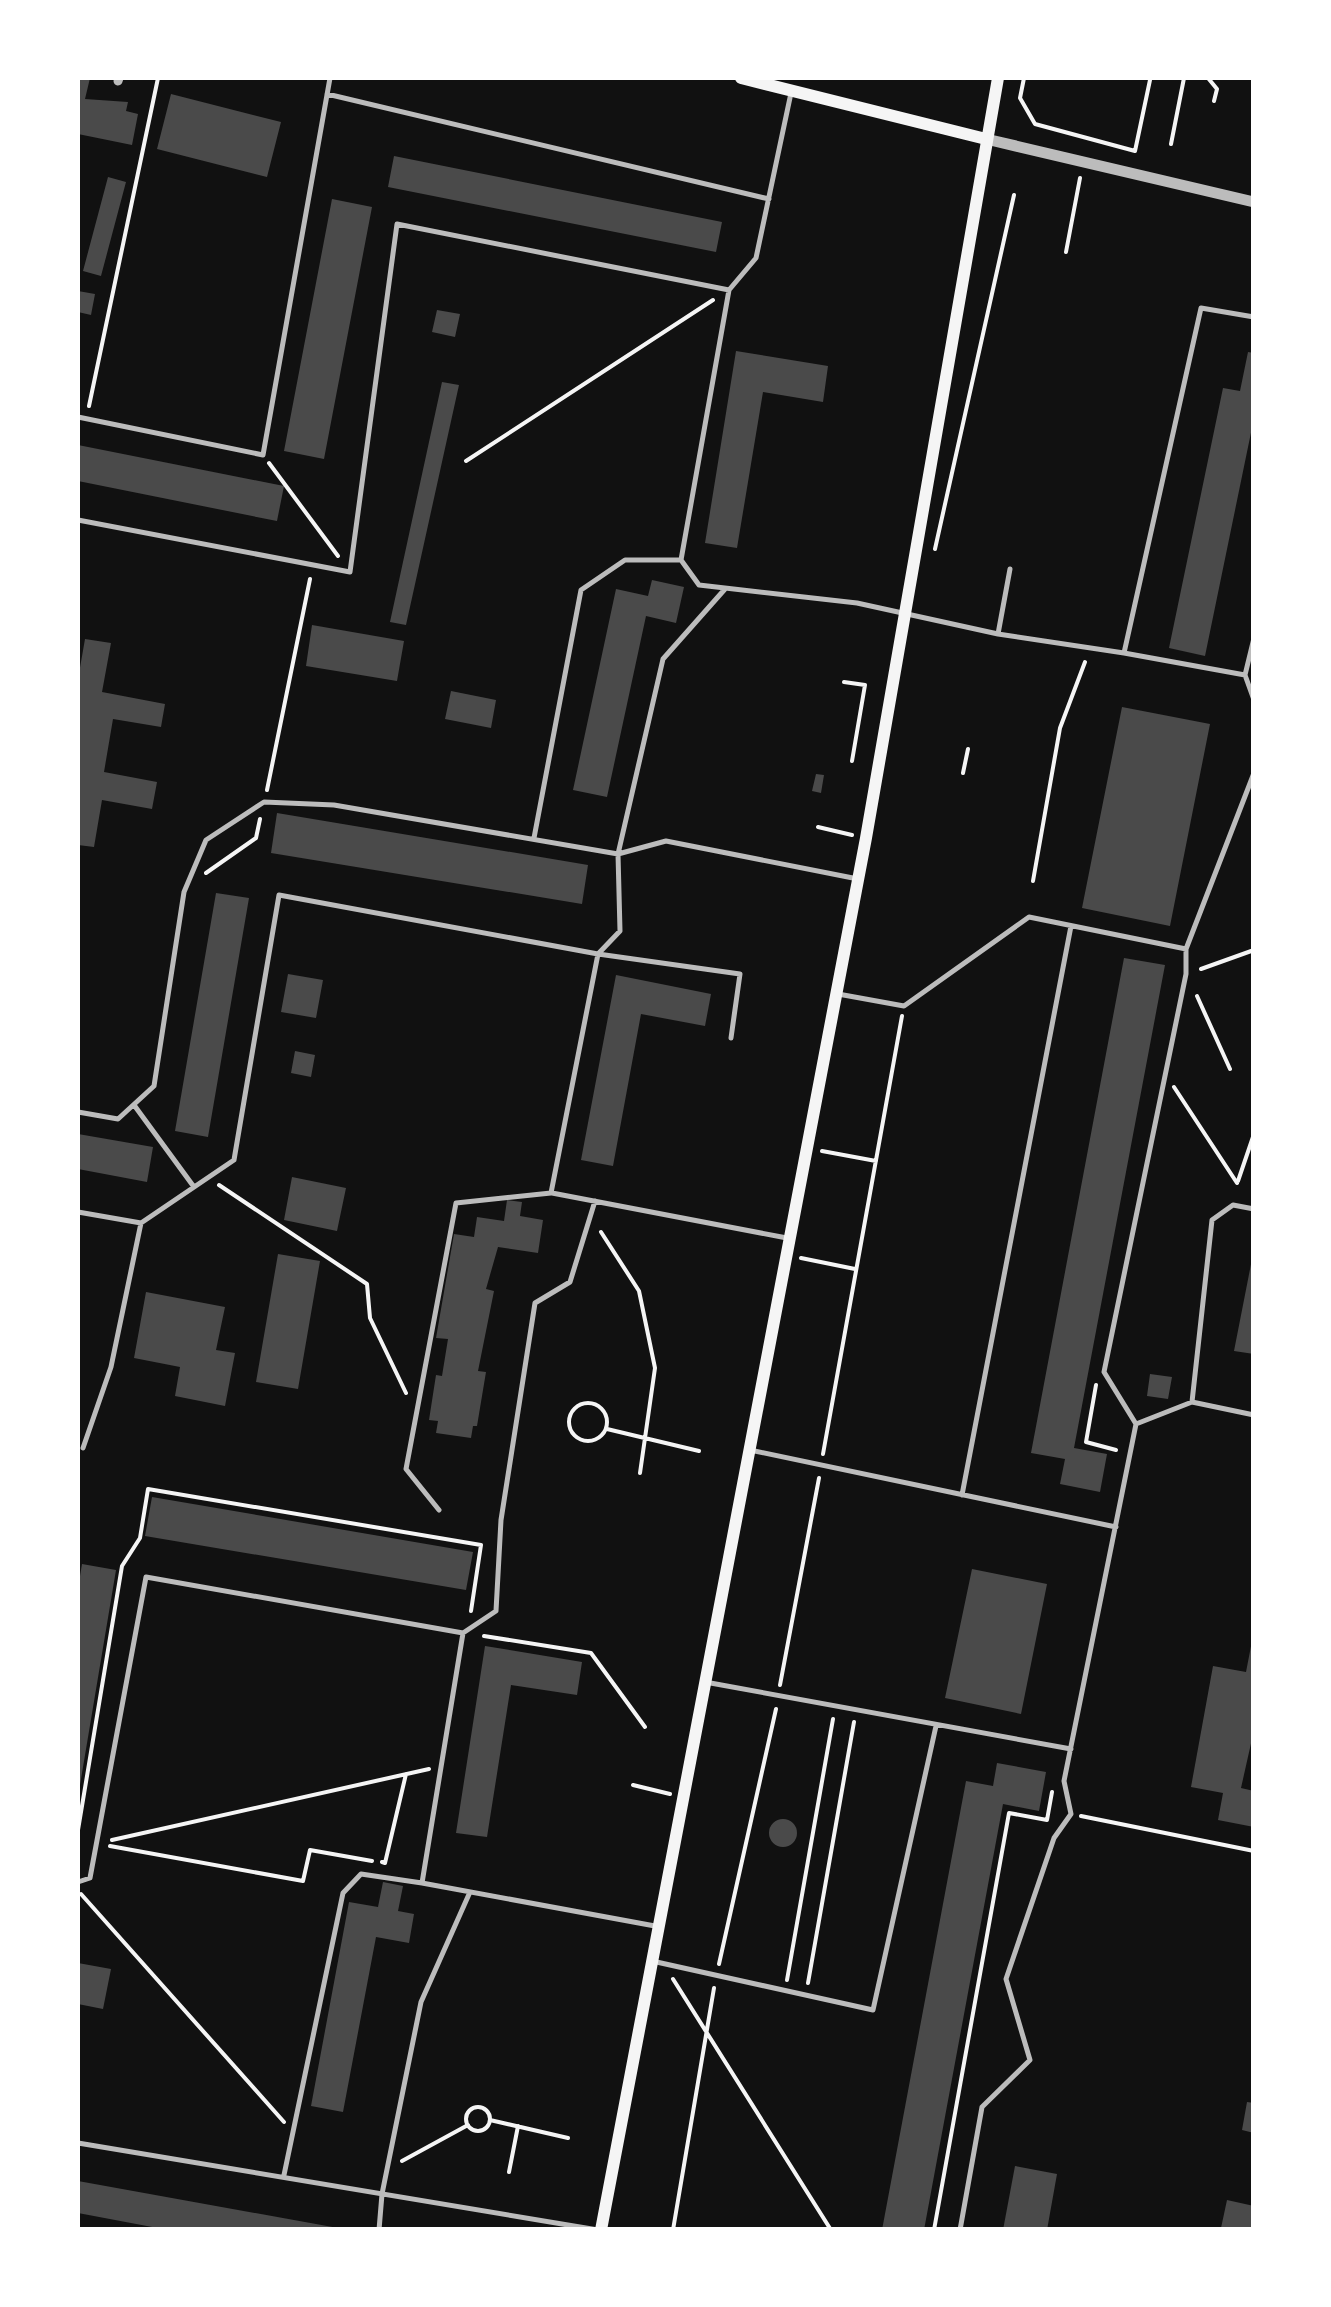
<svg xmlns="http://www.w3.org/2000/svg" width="1331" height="2307" font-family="Mulish,sans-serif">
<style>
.building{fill:#4a4a4a}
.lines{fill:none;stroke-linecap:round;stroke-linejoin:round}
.path{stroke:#f5f5f5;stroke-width:4}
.service{stroke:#bcbcbc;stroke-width:5}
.minor{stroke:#bcbcbc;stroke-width:9}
.tertiary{stroke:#bcbcbc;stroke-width:11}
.secondary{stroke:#f5f5f5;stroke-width:12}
</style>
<rect width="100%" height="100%" fill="#111"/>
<path class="building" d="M78,78H90L85,99L128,102L126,111L138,114L132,145L78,134Z
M171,94L281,122L267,177L157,149Z
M394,156L722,222L716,252L388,187Z
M108,177L126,182L101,276L83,271Z
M332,199L372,207L324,459L284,451Z
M78,291L95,294L91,315L78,312Z
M437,310L460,314L455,337L432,332Z
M736,351L828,366L823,402L763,392L737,548L705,543Z
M1248,352L1254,353V418L1205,656L1169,648L1223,388L1240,391Z
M442,382L459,385L406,625L390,622Z
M78,445L284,486L277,521L78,481Z
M652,580L684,587L676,623L646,616L607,797L573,790L616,589L648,596Z
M312,625L404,641L397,681L306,666Z
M85,639L111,643L102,692L165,704L161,727L113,719L104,772L157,782L152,809L102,800L94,847L78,845V679Z
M451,691L496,700L491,728L445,719Z
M1122,707L1210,724L1170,926L1082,908Z
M816,774L824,775L821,793L812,791Z
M277,813L588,865L582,904L271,853Z
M216,893L249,898L208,1137L175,1131Z
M1124,958L1165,965L1074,1448L1107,1454L1100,1492L1060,1484L1065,1459L1031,1453Z
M288,974L323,980L316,1018L281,1012Z
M616,975L711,994L705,1026L641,1014L613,1166L581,1160Z
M295,1051L315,1055L311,1077L291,1073Z
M78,1134L153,1147L147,1182L78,1169Z
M292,1177L346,1188L337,1231L284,1220Z
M507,1200L522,1202L520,1216L543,1220L538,1253L498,1247L486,1289L494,1291L478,1371L486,1372L477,1426H473L471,1438L436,1433L438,1421L429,1420L436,1375L442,1376L448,1339L436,1338L454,1234L474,1237L477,1217L504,1221Z
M278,1254L320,1261L298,1389L256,1382Z
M1252,1259L1254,1260V1354L1234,1351Z
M146,1292L225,1307L216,1350L235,1353L225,1406L175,1396L180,1367L134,1358Z
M1150,1374L1172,1377L1168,1399L1147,1396Z
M152,1497L473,1552L466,1590L145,1536Z
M82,1564L116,1570L80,1785L78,1588Z
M972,1569L1047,1584L1021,1714L945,1698Z
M1252,1641L1254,1730L1241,1788L1254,1791V1827L1218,1820L1223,1793L1191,1787L1213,1666L1246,1672Z
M485,1646L582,1662L577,1695L511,1685L487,1837L456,1833Z
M997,1763L1046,1772L1039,1811L1003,1804L924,2230H882L966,1781L993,1786Z
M769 1833a14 14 0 1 1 28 0a14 14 0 1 1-28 0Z
M383,1882L403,1886L398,1911L414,1914L409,1943L376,1937L343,2112L311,2106L349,1902L378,1907Z
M78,1963L111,1969L103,2009L78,2004Z
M1247,2102L1254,2103V2133L1242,2130Z
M1015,2166L1057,2174L1047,2230H1003Z
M78,2181L338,2228L337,2230H168L78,2213Z
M1227,2200L1254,2206V2230L1221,2228Z"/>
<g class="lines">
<path class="path" d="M1024,78L1020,98L1035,124L1135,151L1150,80
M1208,78L1217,89L1214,101
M1171,144L1184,78
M1066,252L1080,178
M89,406L158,78
M466,461L713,300
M269,463L338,556
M935,549L1014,195
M844,682L865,685L852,761
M963,773L968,749
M267,790L310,579
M818,827L852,835
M206,873L256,838L260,819
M1033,881L1060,728L1085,662
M1201,969L1254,950
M1197,996L1230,1069
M1174,1087L1237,1183
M822,1151L876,1161
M1238,1181L1254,1134
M219,1185L367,1284L370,1318L406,1393
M601,1232L639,1291L655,1368L640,1473
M801,1258L855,1269
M1096,1385L1086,1442L1116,1450
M569 1422a19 19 0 1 1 38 0a19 19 0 1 1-38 0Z
M607,1429L699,1451
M823,1454L902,1016
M484,1636L591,1653L645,1727
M780,1685L819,1478
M633,1785L670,1794
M1081,1816L1254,1851
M78,1830L122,1566L140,1538L148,1489L481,1545L471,1611
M112,1840L429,1769
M110,1846L303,1881L310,1850L372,1861
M382,1862L385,1863L406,1774
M81,1894L284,2122
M719,1964L776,1709
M673,1979L831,2230
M787,1980L833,1719
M808,1983L854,1722
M466 2119a12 12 0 1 1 24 0a12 12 0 1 1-24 0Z
M490,2120L568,2138
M402,2161L468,2125
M509,2172L518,2126
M673,2230L714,1988
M934,2230L1009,1813L1047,1820L1052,1792"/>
<path class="service" d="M791,93L756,258L729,290L681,560L699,585L857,603L998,634L1124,653
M327,94L769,199
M78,417L263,455L330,78
M78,520L350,572L397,224L729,290
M998,634L1010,569
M1254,638L1245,675L1254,700
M1245,675L1124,653L1201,308L1254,317
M534,838L581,590L625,560H681
M838,994L904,1006L1029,917L1186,949
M134,1105L194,1187
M78,1112L118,1119L154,1086L184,892L206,840L264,802L334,805L618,854L666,841L858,879
M552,1193L787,1238
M78,1212L141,1223
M1192,1402L1212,1220L1233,1205L1254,1209
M1136,1424L1192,1402L1254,1415
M83,1448L111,1367L141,1223L234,1160L279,895L598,954L740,974L731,1038
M750,1450L1116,1527
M962,1495L1071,926
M439,1510L406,1469L456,1203L551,1193L598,954L620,931L618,854L663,659L725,589
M463,1633L422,1883L655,1926
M705,1682L1071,1749
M78,1882L90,1878L146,1577L463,1633L496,1611L501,1520L535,1303L570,1282L595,1201
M652,1961L873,2010L936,1726
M78,2143L598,2230
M284,2175L343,1893L361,1874L422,1883
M379,2230L382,2194L421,2002L470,1892
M960,2230L982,2107L1030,2060L1006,1979L1054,1838L1071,1814L1064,1781L1136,1424L1104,1372L1186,974V949L1254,773"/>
<path class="minor" d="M118,81L119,78"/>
<path class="tertiary" d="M986,139L1254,202"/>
<path class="secondary" d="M741,78L986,139
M601,2230L866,838L998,78"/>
</g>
<rect width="1331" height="2307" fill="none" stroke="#ffffff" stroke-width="160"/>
</svg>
